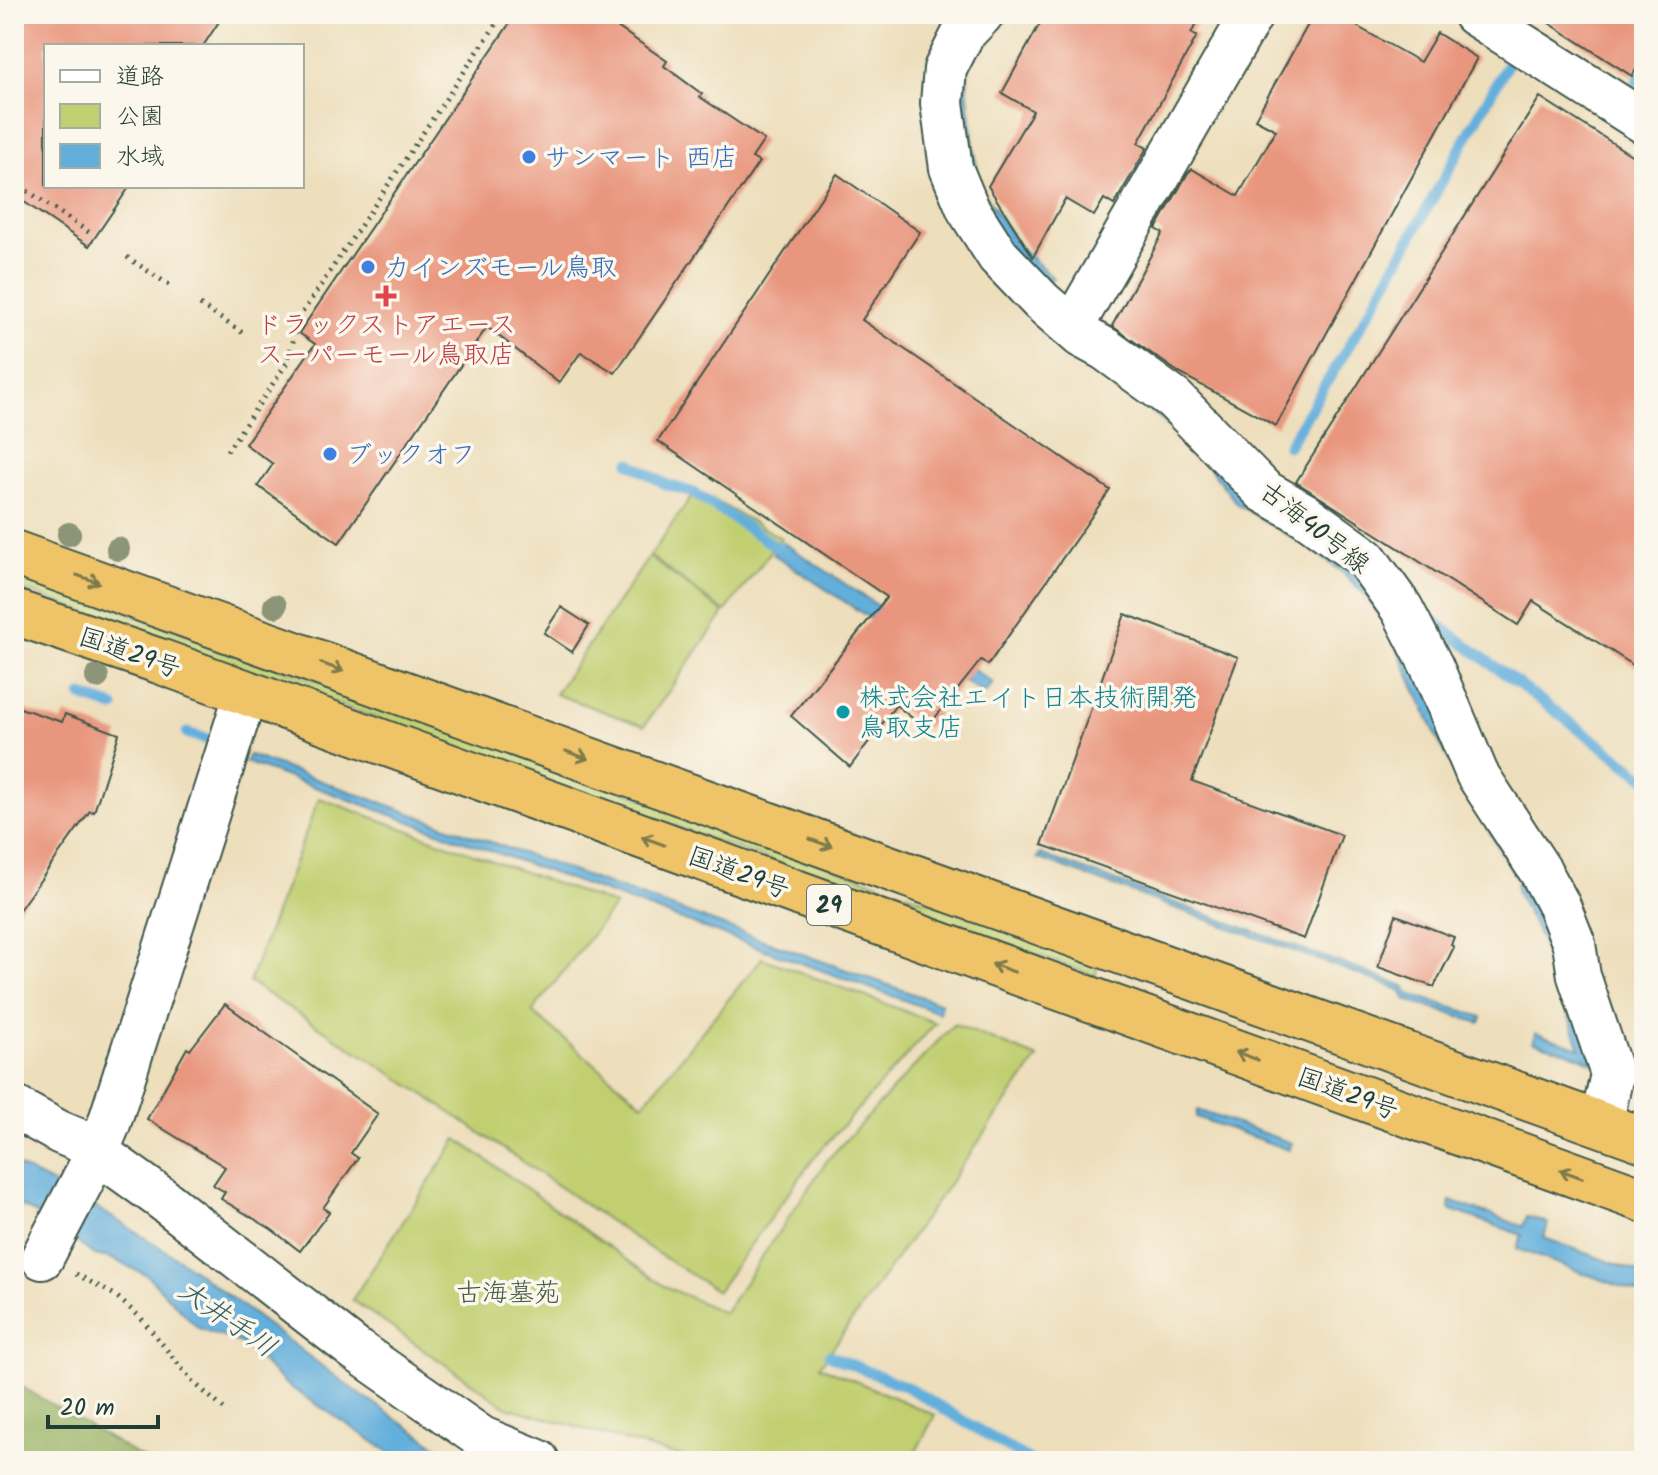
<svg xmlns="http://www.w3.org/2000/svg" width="1658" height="1475" font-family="Kalam,'Klee One',sans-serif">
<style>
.green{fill:#c1cf71;stroke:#708652;stroke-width:2}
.forest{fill:#98b263;stroke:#5c784c;stroke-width:2}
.water{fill:#63afdc;stroke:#417688;stroke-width:2}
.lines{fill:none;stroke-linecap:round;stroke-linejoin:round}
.stream{stroke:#63afdc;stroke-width:11}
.building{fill:#e9967e}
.minor-casing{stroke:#3e5548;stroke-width:46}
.trunk-casing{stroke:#3e5548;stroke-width:48}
.path{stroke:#3e5548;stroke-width:5;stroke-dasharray:2 6;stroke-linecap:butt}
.minor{stroke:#fff;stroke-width:42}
.trunk{stroke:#efc469;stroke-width:44}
.tree{fill:#8d9578}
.oneway{stroke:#7d7a4c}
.shop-dot{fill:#3f7fe0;stroke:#fbf7ec;stroke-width:3}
.health-dot{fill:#e0444e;stroke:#fbf7ec;stroke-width:3}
.culture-dot{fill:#0f9aa8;stroke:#fbf7ec;stroke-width:3}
.labels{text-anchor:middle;stroke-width:7;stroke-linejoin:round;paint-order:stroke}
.shield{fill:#fbf7ec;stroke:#61756b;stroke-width:2}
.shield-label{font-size:24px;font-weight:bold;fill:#1f3d34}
.shop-label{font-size:26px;fill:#366cbe;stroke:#fbf7ec;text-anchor:start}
.health-label{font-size:26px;fill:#be3a42;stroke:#fbf7ec}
.street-label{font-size:26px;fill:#1f3d34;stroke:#fbf7ec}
.culture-label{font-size:26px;fill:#0d838f;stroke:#fbf7ec;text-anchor:start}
.park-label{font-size:26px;fill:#3f5a40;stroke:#fbf7ec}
.water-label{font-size:28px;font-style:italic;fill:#335f66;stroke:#fbf7ec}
</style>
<rect width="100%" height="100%" fill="#fbf7ec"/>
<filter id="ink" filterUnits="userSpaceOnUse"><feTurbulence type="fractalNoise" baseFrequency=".0125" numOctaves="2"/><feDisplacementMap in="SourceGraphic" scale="16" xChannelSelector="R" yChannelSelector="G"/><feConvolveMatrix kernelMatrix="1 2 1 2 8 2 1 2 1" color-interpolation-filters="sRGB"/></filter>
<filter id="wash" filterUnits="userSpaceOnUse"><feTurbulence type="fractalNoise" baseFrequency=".006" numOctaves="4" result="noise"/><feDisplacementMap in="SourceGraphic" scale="32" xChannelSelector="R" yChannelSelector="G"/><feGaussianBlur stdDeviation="1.8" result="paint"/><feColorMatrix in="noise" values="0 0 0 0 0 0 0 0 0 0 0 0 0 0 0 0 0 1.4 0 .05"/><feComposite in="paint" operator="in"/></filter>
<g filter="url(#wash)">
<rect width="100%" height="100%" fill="#eddebc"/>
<path class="green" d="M696,490L781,538L725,612L650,556Z
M649,557L724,613L644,726L555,694Z
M14,572L1097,962L1096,976L564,787L14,586Z
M319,798L615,905L532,1012L643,1104L762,958L936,1023L817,1154L717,1291L652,1250L417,1090L249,982Z
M954,1024L1038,1058L820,1366L935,1415L911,1461H696L507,1407L352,1300L457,1139L664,1286L724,1313L828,1159Z"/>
<path class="forest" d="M14,1380L19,1385L147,1461H14Z"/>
<path class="water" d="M993,14H1014L987,39L968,66L967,88L979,186L1018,245L1053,278L1039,286C1013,257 986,228 968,192C957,170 948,80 958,57C966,40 979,27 993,14Z
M1097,355L1335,555L1378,598L1537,895L1603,1067L1565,1051L1533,1042L1535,1033L1580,1048L1540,937L1516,890L1517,880L1441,746L1388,628L1364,594L1343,573L1315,552L1237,504L1202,458L1160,418L1131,396L1088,371Z
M784,543L993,683L984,694L773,554L775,548Z
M249,755L941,1004L939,1013L245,762Z
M1040,854L1404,986L1409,994L1482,1017L1480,1023L1406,1000L1401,990L1037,858Z
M1197,1110L1292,1143L1289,1150L1196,1117Z
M14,1164L88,1202L182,1261L358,1393L459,1461H403L287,1385L241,1343L198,1328L147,1275L110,1258L94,1255L49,1221L14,1202Z
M1450,1201L1523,1226L1527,1216L1548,1223L1544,1238L1644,1274V1295L1517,1249L1522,1235L1449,1209Z"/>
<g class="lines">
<path class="stream" d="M1637,82L1644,71
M1288,446L1371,309L1507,65
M630,463L665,484L694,493L787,554
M1420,611L1644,777
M14,671L16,672
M82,696L114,707
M187,733L210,740
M1626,1067L1644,1073
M829,1355L909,1388L1030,1461"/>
</g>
<g id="blocks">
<path class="building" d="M14,14H224L203,46H46V186H130L89,246L14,195Z
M516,14H598L667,61L664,66L702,94L700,97L764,140L752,158L759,162L615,373L581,352L559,383L487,327L339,543L258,486L273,464L245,444L315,344L299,333Z
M1045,14H1203L1191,33L1197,36L1138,143L1147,148L1114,205L1104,199L1094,216L1065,199L1033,257L988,186L1033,111L1002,93Z
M1314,14H1335L1420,62L1437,33L1477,58L1276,426L1181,374L1112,326L1163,233L1156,229L1188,173L1192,169L1238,196L1276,130L1255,119Z
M1535,14H1644V56L1632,76Z
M1540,97L1644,163V672L1533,601L1518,625L1296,482Z
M837,174L920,232L862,320L1110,490L988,665L981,660L926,729L896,705L850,767L791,716L887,597L658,441Z
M561,607L589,625L572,652L544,633Z
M1125,614L1238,657L1192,781L1342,835L1304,939L1042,845Z
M14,706L62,722L65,714L119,734L94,812L90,811L14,917Z
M1396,915L1454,937L1451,945L1454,947L1434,987L1378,967Z
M225,1004L378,1114L351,1153L358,1158L323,1208L329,1212L300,1251L271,1229L221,1199L225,1192L213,1185L225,1167L147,1119L187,1048L190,1050Z"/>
</g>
</g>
<g filter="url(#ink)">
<use href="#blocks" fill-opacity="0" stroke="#3e5548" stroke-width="2"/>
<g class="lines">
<g class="minor-casing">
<path id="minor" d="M982,14L963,34L945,69L942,103L951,168L968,209L998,256L1041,301L1081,336L1105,349L1174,399L1264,491L1304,514L1366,559L1402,609L1432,667L1477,774L1541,872L1559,906L1574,944L1579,976L1612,1074L1601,1125
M1474,14L1644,122
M1072,327L1252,14
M14,1107L59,1132L83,1142L161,1198L356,1350L482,1438L538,1461
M42,1258L97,1153L109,1124L246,693"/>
</g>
<g class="trunk-casing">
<path id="trunk" d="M14,553L1644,1140
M14,612L159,661L1644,1200"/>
</g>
<path class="path" d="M14,182L90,233
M127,257L172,287
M200,305L246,335
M227,451L287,363L300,316L503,14
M76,1274L115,1295L141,1318L192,1381L224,1409"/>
<use href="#minor" class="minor"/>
<use href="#trunk" class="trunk"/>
</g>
<g class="tree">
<circle cx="69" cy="534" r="12"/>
<circle cx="118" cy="549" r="12"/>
<circle cx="275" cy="606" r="12"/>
<circle cx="97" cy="677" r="12"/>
</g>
<defs><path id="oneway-shaft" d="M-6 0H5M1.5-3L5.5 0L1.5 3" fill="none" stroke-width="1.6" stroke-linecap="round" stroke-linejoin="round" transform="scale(2)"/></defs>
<g class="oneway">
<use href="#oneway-shaft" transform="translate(88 579) rotate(19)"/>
<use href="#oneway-shaft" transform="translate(332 667) rotate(20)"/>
<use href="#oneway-shaft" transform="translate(577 755) rotate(20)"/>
<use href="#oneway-shaft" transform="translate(653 841) rotate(-160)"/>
<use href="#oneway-shaft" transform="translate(821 843) rotate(20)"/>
<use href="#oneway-shaft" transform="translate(1003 968) rotate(-160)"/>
<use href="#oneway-shaft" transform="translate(1247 1056) rotate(-160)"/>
<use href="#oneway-shaft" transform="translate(1571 1174) rotate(-160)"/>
</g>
</g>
<g class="shop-dot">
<circle cx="529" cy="157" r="8"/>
<circle cx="368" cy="267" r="8"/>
<circle cx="330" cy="454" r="8"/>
</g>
<path class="health-dot" d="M382 284h8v8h8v8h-8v8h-8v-8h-8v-8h8z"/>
<circle class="culture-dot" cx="843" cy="712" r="8"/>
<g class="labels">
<rect class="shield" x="807" y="885" width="44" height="40" rx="6"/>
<g class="shield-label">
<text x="829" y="913">29</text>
</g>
<g class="shop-label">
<text x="545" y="166">サンマート 西店</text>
<text x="384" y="276">カインズモール鳥取</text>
<text x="346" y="463">ブックオフ</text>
</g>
<g class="health-label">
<text x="386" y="333">ドラックストアエース<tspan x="386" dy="30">スーパーモール鳥取店</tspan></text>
</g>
<g class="street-label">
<text transform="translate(1315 527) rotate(38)" y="9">古海40号線</text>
<text transform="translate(130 652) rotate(19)" y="9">国道29号</text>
<text transform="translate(739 872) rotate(20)" y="9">国道29号</text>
<text transform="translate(1348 1093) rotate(20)" y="9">国道29号</text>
</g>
<g class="culture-label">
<text x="859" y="706">株式会社エイト日本技術開発<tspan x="859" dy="30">鳥取支店</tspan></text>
</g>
<g class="park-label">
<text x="508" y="1301">古海墓苑</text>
</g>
<g class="water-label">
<text transform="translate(228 1318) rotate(35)" y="10">大井手川</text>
</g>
</g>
<rect width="1658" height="1475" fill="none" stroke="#fbf7ec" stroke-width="48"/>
<rect x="44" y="44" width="260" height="144" fill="#fbf7ec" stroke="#a3ada2" stroke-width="2"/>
<rect x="60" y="70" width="40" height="12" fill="#ffffff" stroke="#a3ada2" stroke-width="2"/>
<text x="116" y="84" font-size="24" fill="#1f3d34">道路</text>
<rect x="60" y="104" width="40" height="24" fill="#c1cf71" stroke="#a3ada2" stroke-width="2"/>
<text x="116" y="124" font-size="24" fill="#1f3d34">公園</text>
<rect x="60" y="144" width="40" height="24" fill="#63afdc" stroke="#a3ada2" stroke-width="2"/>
<text x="116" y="164" font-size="24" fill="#1f3d34">水域</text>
<path d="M48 1415v12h110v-12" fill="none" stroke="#1f3d34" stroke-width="4"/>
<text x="60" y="1415" font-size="24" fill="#1f3d34" stroke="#fbf7ec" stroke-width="6" paint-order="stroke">20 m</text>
</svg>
